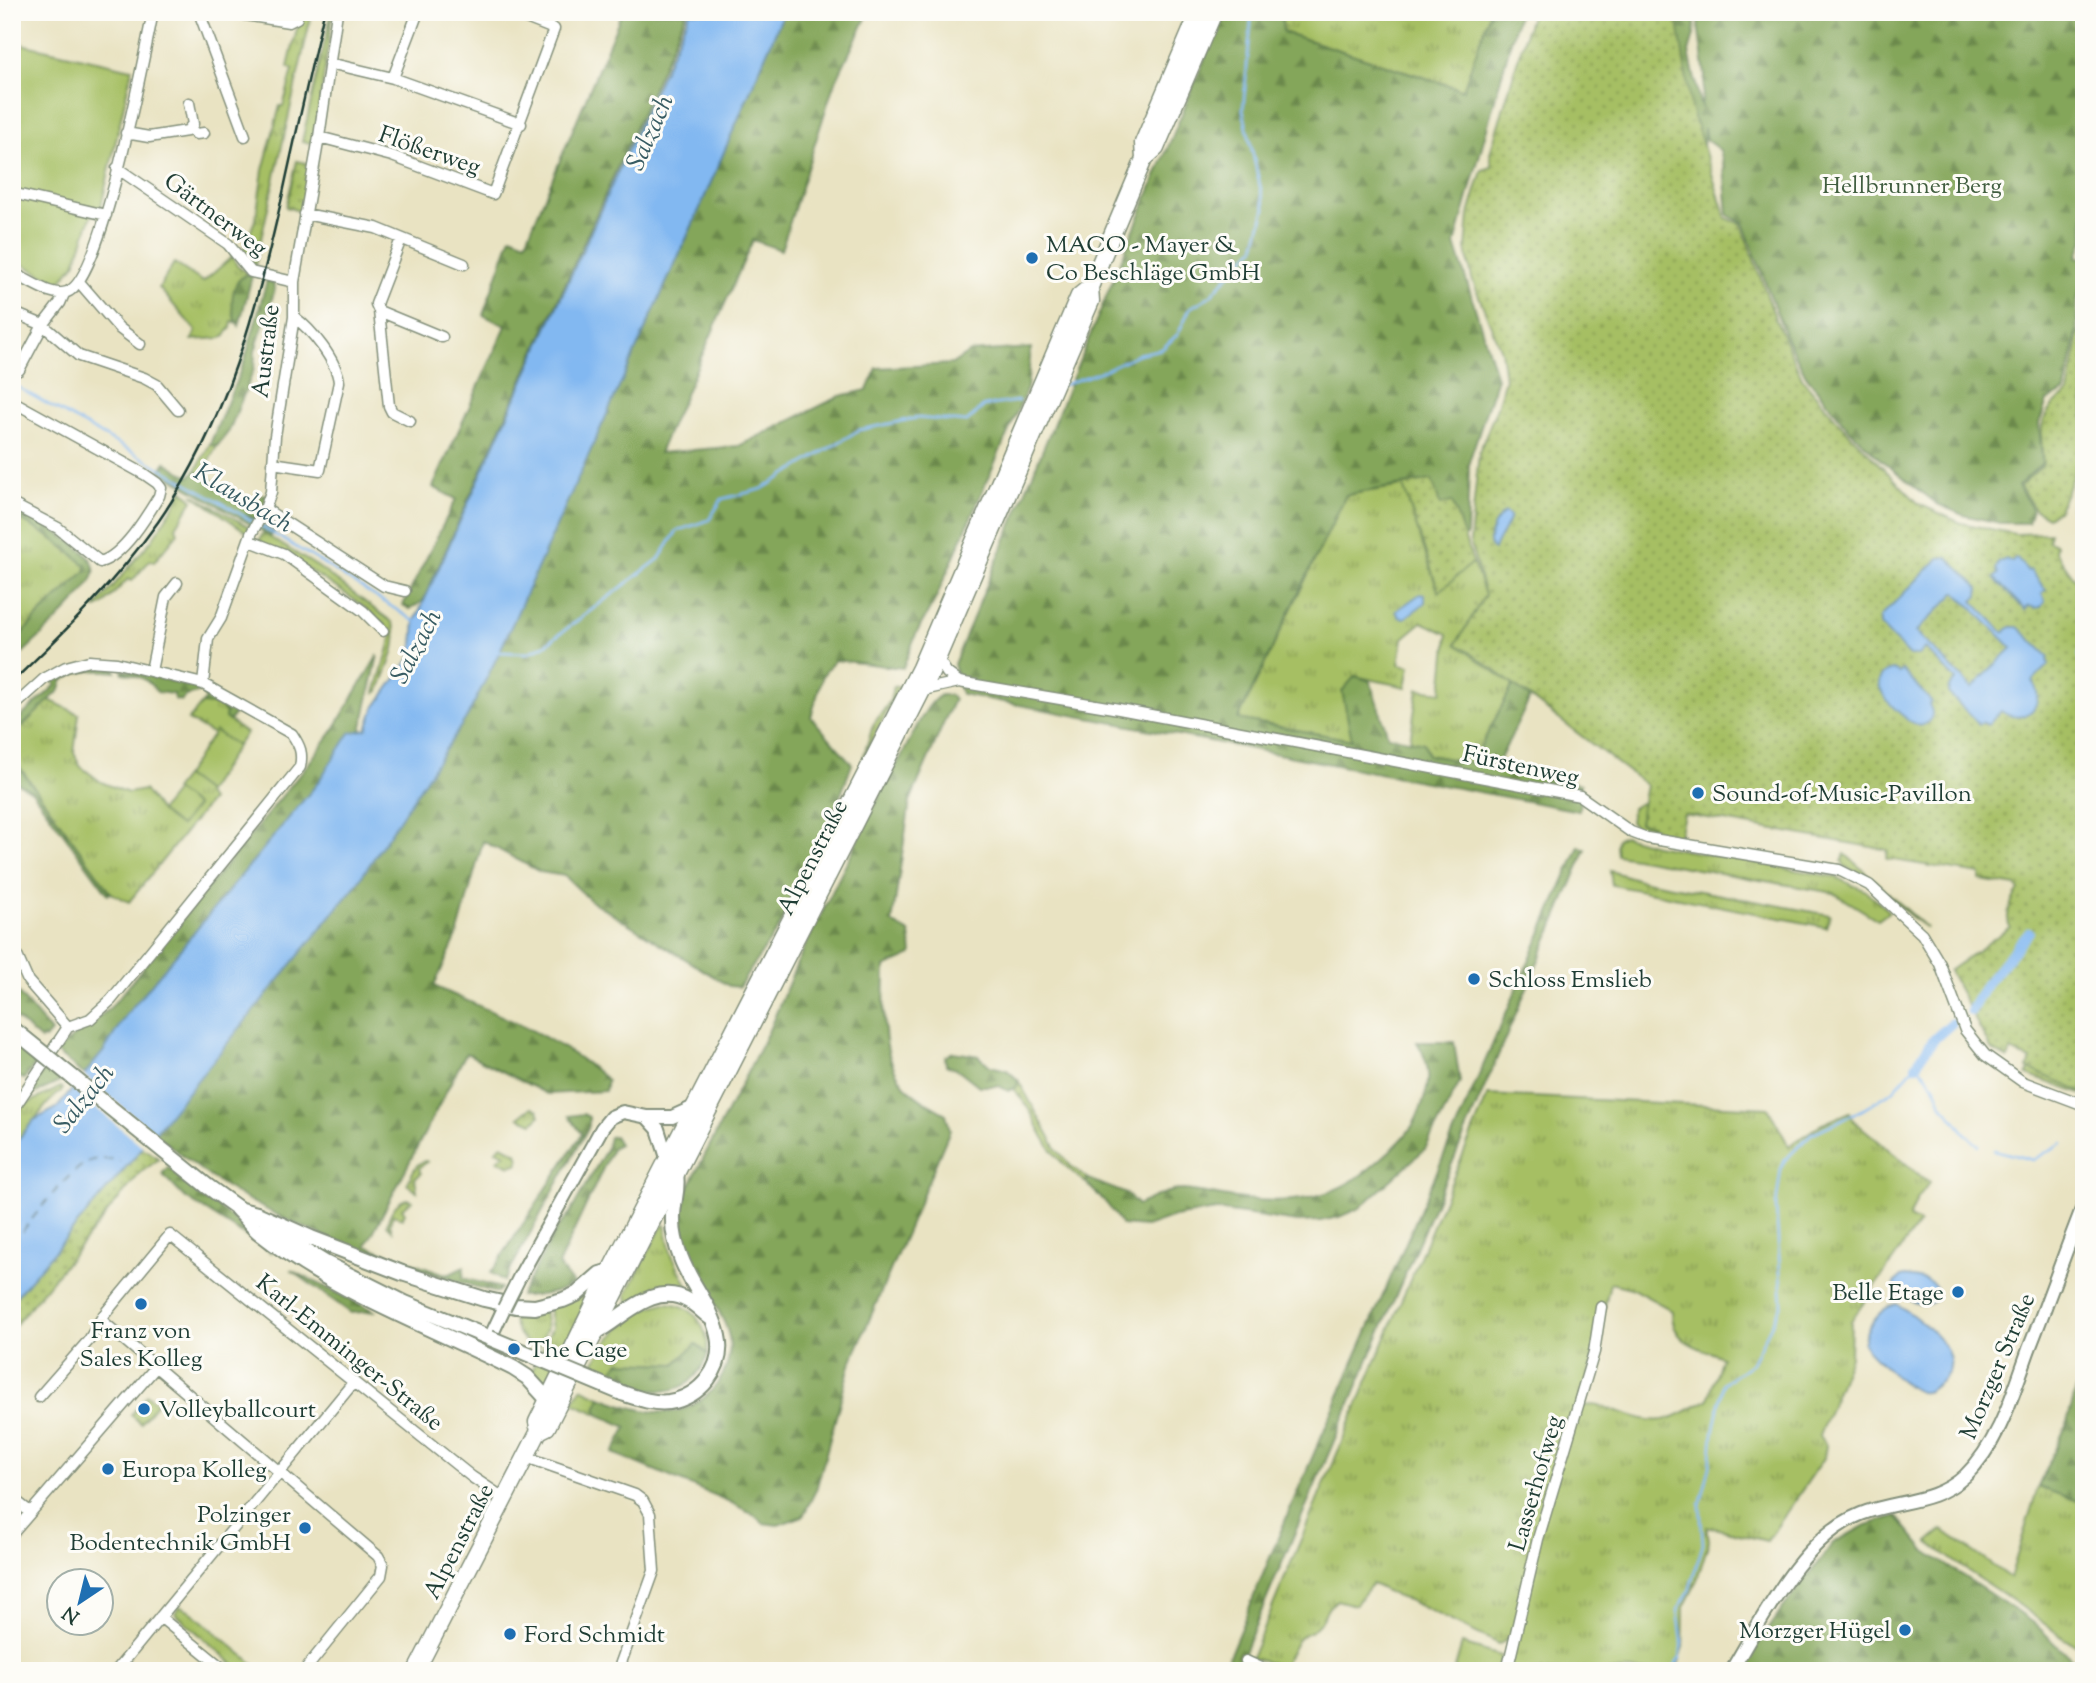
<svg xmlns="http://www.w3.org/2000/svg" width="2096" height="1683" font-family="'Sorts Mill Goudy',serif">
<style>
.grass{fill:url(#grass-tufts);stroke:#627e4c;stroke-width:2;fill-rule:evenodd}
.forest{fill:url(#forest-firs);stroke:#527247;stroke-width:2}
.park{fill:url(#park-dots);stroke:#627e4c;stroke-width:2}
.pitch{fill:#a6bf64;stroke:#627e4c;stroke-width:2}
.water{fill:#82b8f1;stroke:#507a92;stroke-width:2;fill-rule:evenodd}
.pier{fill:#e9e3c2}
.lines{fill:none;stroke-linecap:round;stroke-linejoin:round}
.stream{stroke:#82b8f1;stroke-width:2.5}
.canal{stroke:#82b8f1;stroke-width:10}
.ferry{stroke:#385c63;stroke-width:2;stroke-dasharray:9 7;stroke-linecap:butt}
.minor-casing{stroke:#84907b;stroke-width:13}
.tertiary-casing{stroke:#84907b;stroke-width:16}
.secondary-casing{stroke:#84907b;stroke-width:18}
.primary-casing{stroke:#84907b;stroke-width:19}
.minor{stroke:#fff;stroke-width:10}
.tertiary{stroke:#fff;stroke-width:12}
.secondary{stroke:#fff;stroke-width:14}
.primary{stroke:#fff;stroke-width:16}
.rail{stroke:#1f3d34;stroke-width:2.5}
.tertiary-bridge-casing{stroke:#84907b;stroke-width:16;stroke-linecap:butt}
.secondary-bridge-casing{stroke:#84907b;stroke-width:18;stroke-linecap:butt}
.tertiary-bridge{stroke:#fff;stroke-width:12}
.secondary-bridge{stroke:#fff;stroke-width:14}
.poi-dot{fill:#1f6fb2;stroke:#fdfcf7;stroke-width:2.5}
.labels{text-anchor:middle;stroke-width:6;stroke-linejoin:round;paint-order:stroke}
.street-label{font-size:24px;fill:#1f3d34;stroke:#fdfcf7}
.park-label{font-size:24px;fill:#415e40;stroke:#fdfcf7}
.poi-label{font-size:24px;fill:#1f3d34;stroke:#fdfcf7;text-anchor:start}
.water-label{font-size:26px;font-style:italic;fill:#385c63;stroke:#fdfcf7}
</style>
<defs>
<pattern id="grass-tufts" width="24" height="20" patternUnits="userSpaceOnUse" patternTransform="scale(1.75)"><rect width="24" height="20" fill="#a6bf64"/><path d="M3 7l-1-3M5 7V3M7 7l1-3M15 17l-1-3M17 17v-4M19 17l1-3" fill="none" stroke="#879c53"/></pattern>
<pattern id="forest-firs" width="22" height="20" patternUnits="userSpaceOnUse" patternTransform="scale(1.75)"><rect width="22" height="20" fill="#84a65a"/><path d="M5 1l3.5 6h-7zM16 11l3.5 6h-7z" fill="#6b884b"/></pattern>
<pattern id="park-dots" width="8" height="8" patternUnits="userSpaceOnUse" patternTransform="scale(1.75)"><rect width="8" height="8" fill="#a6bf64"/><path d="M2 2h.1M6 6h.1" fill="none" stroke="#879c53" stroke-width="1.8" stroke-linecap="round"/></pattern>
</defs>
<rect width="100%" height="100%" fill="#fdfcf7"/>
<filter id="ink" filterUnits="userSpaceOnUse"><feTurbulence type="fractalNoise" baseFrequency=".0143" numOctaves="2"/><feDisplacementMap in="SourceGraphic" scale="14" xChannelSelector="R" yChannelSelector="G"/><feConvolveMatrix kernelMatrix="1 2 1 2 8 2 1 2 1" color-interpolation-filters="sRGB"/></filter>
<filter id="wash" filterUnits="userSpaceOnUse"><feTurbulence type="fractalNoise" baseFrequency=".00686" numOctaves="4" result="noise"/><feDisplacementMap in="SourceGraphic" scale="28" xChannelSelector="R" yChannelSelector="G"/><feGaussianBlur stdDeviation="1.57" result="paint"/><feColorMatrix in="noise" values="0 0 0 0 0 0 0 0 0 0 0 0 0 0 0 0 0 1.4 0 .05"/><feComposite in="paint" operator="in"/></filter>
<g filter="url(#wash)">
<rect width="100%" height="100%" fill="#e9e3c2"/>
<path class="grass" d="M301,12H312L254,270L250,266L243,254L245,244L256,218L263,170L280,106H283L293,70L288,67Z
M1281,12H1490L1464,90L1283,32Z
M331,15L332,18L314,144L302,141Z
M233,256L237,266L248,274C228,282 233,305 235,322L232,321L231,328L222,338L192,340L196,331L159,288L174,263L203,282Z
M210,444L217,446L203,471L213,481L214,486L196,470Z
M1403,486L1438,591L1473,562L1485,595L1456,644L1513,685L1472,763L1428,755L1424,743L1410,740L1418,689L1442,692L1448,634L1422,622L1403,638L1399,664L1410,666L1406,687L1355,676L1353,740L1238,720L1346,495Z
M182,490L193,500L176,527L178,533L154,562L150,560L132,581L128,579L103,605L94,609L151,541L176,503Z
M192,494L251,528L248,533Z
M12,516C41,529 63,545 86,566V571L40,614L12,645Z
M263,533L318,567L392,622C403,641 385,672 379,691L375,693C378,680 392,645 391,635C387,613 282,555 259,541Z
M900,686L863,758L873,725L890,701L893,687Z
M49,700L79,714L74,753L80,766L101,782L128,793L144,790L160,811L180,826L196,806L174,790L185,776L207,792L206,795L211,800L129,902L111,893L14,759L17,746L14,734Z
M202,704L217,705L226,712L225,718L246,733L237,746L216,732L213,734L188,720Z
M1640,803L1643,804L1639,823L1652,826L1651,831L1638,829L1630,822L1632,808Z
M1624,836L1655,845L1835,877L1866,891L1889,912L1878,920L1834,893L1617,855L1616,845L1617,839Z
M1845,854L1927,928C1897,910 1879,878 1845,867L1842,861Z
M1610,871L1640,880L1830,915L1826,927L1612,885Z
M2031,1068L2084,1093V1095L2027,1075Z
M1018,1080L1057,1150L1071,1166L1088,1179L1086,1183C1072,1172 1059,1162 1050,1147C1037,1128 1031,1106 1014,1090Z
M61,1087L63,1089L48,1103L12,1147V1120L26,1104Z
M1488,1095L1768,1108L1789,1146L1820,1125L1850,1112L1853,1120L1929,1183L1917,1199L1909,1218L1919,1223L1851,1321L1850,1357L1819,1436L1826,1445L1824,1458L1767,1541L1707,1526L1709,1541L1696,1583L1684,1607L1683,1650L1676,1671H1509L1510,1639L1499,1644L1408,1600C1391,1597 1387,1590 1372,1584L1355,1605L1337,1600L1329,1607L1319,1624L1312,1631L1299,1637L1283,1666L1251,1658ZM1610,1283L1631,1288L1668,1308L1672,1312C1672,1343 1697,1347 1722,1357L1708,1400C1693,1406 1680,1417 1663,1420C1635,1424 1609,1401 1582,1406Z
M532,1107L538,1110L540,1116L533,1123L519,1117Z
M502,1145L517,1153L519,1159L517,1164L510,1166L497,1160L505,1154L496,1150Z
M426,1161L427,1162L419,1168L421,1174L415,1178L417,1191L407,1184C412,1175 415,1162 426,1161Z
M407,1199L412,1201L402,1208L405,1213L402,1218L393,1215L390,1223L392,1230L387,1225C389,1214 396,1201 407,1199Z
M665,1225L671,1253L690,1291V1295L629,1302L626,1295L662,1226Z
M596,1288L545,1389L530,1375L552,1328L549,1308Z
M664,1303C694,1303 708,1326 708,1354L696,1344L675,1364L619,1362L607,1377L590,1370C607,1338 628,1312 664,1303Z
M514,1310H544L547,1328L538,1349C521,1342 511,1328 514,1310Z
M581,1388L601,1397L596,1409L600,1415L573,1403Z
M2038,1487L2084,1503V1649L2066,1640L2018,1604L1962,1567L1928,1542L1943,1530L2010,1578Z
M180,1606L189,1610L262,1671H241L175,1613Z"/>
<path class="forest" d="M622,12H687L423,601L410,609L403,605L456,499L433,487L506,326L483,315L511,236L526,242Z
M784,12H869L833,87L781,250L753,240L659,453L739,446L840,396L867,390L877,368L952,364L970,352L1031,348L1027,389L935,600L916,634L903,668L835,660L823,675L811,717L852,764L827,832L781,924L739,987L729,986L590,900L565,876L540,872L483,841L457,936L434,986C492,1013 559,1036 607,1080L605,1091L547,1094L466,1053L366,1246L448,1275L464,1267L463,1278L501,1288L497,1293C402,1265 296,1234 212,1178C192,1164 173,1148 153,1132L356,885L468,715L499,653L696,217Z
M1224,12H1281L1283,32L1463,90L1490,12H1519L1455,244L1497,378L1469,462L1467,535L1464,537L1452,502L1440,505L1432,480L1346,495L1238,719L1352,740L1342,691L1355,676L1370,681L1388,736L1424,743L1428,755L1472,763L1513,685L1530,698L1496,767L1581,784L1579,811L961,694L954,664Z
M1668,12H1696L1694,35L1689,52L1701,108L1705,76L1698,25L1700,12H2084V241L2077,257L2084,258V275L2077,301V332L2065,391L2047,401L2039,424L2042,463L2018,486L2032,509L2028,523H2000L1963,515L1937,504L1881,460L1847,427L1806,376L1786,337L1743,223L1728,215L1724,168L1720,150L1706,140L1704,128L1703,150L1494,563Z
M248,274L252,276L239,326C229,311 229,281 248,274Z
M267,280L273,283L275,289L255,351L254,369L229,431L217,446L210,444L245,360Z
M166,462L189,477L196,470L214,486L251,508L255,507L262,494L268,495L256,519L246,514L274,532L271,536L160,471Z
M2084,472V508H2071Z
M12,509C31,518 85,544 93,564C95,569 95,574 92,579C81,601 32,644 12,663V645L40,614L85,572L86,566C63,545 41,529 12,516Z
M378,655L361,731L350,734L317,784L126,1015L104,1051L84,1075L57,1053C72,1034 93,1023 111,1007L309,763L334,729Z
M102,666L115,668L116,672C98,669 77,670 62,681L60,690L14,734L17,746L14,760L111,893L108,894L32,791L12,780V725L56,685L52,679L82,667Z
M122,670L132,671L200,689L198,693L186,696L181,701L174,699L173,694L157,692C148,679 138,675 123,673Z
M206,691L238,709L229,721L225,718L226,712L217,705L202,704L206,699L203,695Z
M941,695H949L954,699L910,801L892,923L910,933L912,955L885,967C885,1010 877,1057 909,1090C919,1100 934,1107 946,1114L950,1130L850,1365L816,1490L803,1516L778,1525L763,1523L753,1514L728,1501L613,1453L627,1427L600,1415L596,1409L601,1397C621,1405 647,1414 669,1412C705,1409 735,1373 729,1337C727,1325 720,1313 714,1302C692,1263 672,1234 688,1188L769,1030L798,961L891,773C907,753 921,706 941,695Z
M1579,846L1586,849L1236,1671H1223L1295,1497Z
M12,986L51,1032L45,1039L43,1037L41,1040L12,1015Z
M12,1041L37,1061L25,1079L21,1078L12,1072Z
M1417,1042H1454L1460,1082L1425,1149L1360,1208L1339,1217L1320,1221L1298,1222L1216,1210L1174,1217L1146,1227L1122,1225L1107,1204L1086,1183L1088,1179L1127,1194L1138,1205C1152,1198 1167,1190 1183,1190C1201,1191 1219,1196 1236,1198C1289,1205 1333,1201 1375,1164C1391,1150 1409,1136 1417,1117C1430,1088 1434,1069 1417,1042Z
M953,1052L979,1056L990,1066L1007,1070L1018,1080L1017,1087L1008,1091L999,1086H979L960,1071L946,1065L945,1057Z
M46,1067L62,1081L32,1095V1089Z
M583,1114L589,1117V1126L504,1281L491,1273L582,1134L569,1116Z
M614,1136L619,1144L613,1147L558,1265L573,1284C556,1294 540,1296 520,1296L558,1227L570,1213L606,1150L609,1137Z
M168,1167L265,1245L272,1253L183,1196L162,1174Z
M291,1270L374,1311L351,1313Z
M696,1344L708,1354C689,1405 648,1393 607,1377L619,1362L675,1364Z
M2084,1361V1495L2081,1502L2038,1487L2066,1426Z
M1896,1516L1924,1550L2034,1623L2084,1671H1740L1783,1608L1833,1543L1864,1526Z"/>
<path class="park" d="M1532,12H1680L1678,22L1691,108L1726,218L1741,224L1776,320L1803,380L1842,426L1919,504L1961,523L2015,534L2050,533L2048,541L2056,544L2055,551L2084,592V1093L2028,1068L2031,1060L2011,1051L2008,1059L1991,1049L1949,971L2010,927C2004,914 2011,901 2019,890L2016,886L1980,880V874L1887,859L1888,850L1684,814L1679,837L1651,831L1652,825L1639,823L1646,785L1477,657L1456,644L1485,595L1470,542L1479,453L1497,407L1505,378L1501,351L1472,279L1466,249L1469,214L1482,170L1492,167L1490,153Z
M297,161L311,164L302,212L286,207Z
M2084,324V447L2059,510L2048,517L2035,510L2020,486L2043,465C2041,429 2036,415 2068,393L2079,333Z
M1432,480L1440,505L1452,502L1473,562L1439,592L1403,486Z
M143,1147L159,1159L140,1173L12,1329V1301Z"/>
<path class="pitch" d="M12,42L132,69L99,216L92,214L75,264L59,283L12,259Z
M215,731L237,746L207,792L185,776Z
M176,791L196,806L180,826L160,811Z
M147,1395L157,1403L141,1423L131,1415Z
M1462,1644L1501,1656L1497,1671H1454Z"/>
<path class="water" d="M690,12H784L696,217L499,653L468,715L356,885L143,1147L12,1301V1147L34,1120L57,1108L104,1051L126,1015L317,784L350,733L367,729L374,709L412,656L415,621Z
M1505,512L1510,516C1507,529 1497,538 1494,550L1491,548C1487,534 1494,522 1505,512Z
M1947,557L1979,588V595L1973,601L2004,633L2011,627H2018L2049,657L2047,660L2049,664L2032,681C2048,704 2025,728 2001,711L1988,725L1982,722L1979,724L1948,693L1949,687L1956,680L1925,648L1917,656H1910L1880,625V617L1939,558ZM1956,592L2012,648L1972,688L1916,632Z
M2016,558L2028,571L2030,570L2046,590L2042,593L2045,601L2041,607L2035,608L2029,606L2025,610L1994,578L1998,574L1996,569L1999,562L2006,559L2012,562Z
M1420,594L1425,595V603L1405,618L1399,617L1396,611Z
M1893,670L1899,673L1902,670L1932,702L1929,705C1936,715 1930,724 1919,726C1903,720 1856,678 1893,670Z
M1906,1276C1918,1278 1930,1279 1937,1289V1299C1923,1311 1911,1300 1897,1294L1894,1283L1901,1277Z
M1897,1304C1919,1319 1974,1357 1939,1383C1933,1387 1928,1394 1920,1392C1909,1391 1870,1354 1863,1344C1865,1328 1880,1307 1897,1304Z"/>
<path class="pier" d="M81,1073L156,1134L146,1149L70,1087Z"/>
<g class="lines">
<path class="stream" d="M12,384L217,500L319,561L416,622
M1063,385L1105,370L1138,354L1162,349L1178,334L1190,308L1210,296L1255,247L1265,208L1243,110L1252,12
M497,652L528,653L545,645L659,559L677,531L709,520L722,499L762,489L859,430L917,418L967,422L984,406L1018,401
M1994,1150L2033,1160L2062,1143
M1671,1671L1680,1658L1682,1640L1678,1610L1689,1591L1703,1544L1700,1505L1710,1467L1713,1434L1723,1384L1752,1363L1782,1304L1776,1206L1781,1169L1785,1160L1811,1134L1864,1109L1893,1091L1916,1065C1927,1073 1939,1092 1942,1105C1955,1117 1963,1136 1979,1145"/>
<path class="canal" d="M2082,655L2084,657
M1971,1011L1986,984L2029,932
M1916,1065L1933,1040L1952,1023"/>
<path class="ferry" d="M12,1244C29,1224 70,1166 93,1160C102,1158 111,1159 120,1161"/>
</g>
</g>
<g filter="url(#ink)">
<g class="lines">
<g class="minor-casing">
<path id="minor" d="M199,12L245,136
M226,12L289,22L297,18L298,12
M329,63L393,78L521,124
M393,78L418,12
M190,129L196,134L204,133
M126,133L149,137L187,131L193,124L189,103
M319,137L392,156L493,194L554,29L511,12
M117,168L228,244L251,272L294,282
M12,193L106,215
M305,214L376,228L464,264
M401,239L376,304L379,311L389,406L392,412L410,421
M12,273C28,279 51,298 67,292C102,281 144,55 153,12
M80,283L119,328L140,344
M379,311L442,337
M12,312L43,325L79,356L144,378L157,385L178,410
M19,370L43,325L60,303L64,294
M12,401L144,474L157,483L161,488L159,496C147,516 123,556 100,562L58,528L12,504
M272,463L320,470L339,382C337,361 311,329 294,317
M265,509L384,586L405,591
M250,541L284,554L363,611L383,631
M938,659L947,673L959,682
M151,671L166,597L177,583
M203,684L208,639L221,618L251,534L265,509L271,492L275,436L294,317V282L319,137L337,12
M923,690L959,682L1119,709L1580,796L1631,832L1647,838L1839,870L1869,885L1922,934L1940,964L1965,1030L1985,1055L2023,1082L2084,1105
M12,708L44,679L66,667L89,661L117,663L203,684L292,734C300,746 303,753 300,767L111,1000L90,1019L68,1027
M14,949L28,981L68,1027
M12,1111L68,1027
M101,1320L378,1556L383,1565L381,1576L304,1671
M39,1397L89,1340L103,1316L170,1235L472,1477L505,1499
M526,1457L635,1495L643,1501L650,1514L654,1571L618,1671
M12,1498L30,1512
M12,1534L155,1368
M160,1617L226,1671
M1246,1661L1268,1671
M116,1671L353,1383
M1507,1671L1538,1539L1594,1352L1601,1307"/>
</g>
<g class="tertiary-casing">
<path id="tertiary" d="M647,1117L658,1129L668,1161
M520,1276L602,1128L611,1117L623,1112L647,1117H672L694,1107
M490,1338L504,1308
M1731,1671C1763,1618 1802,1537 1861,1514C1897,1500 1935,1504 1965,1476C2000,1442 2013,1393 2029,1349C2048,1301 2065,1252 2084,1204"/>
</g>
<g class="secondary-casing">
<path id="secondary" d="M207,1186L243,1212
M237,1209L257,1214L311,1238L402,1273L484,1299L516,1306L535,1307L563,1300L577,1294L600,1274L610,1271
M238,1210C246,1217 251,1226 260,1233C336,1293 428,1325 513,1368L527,1377L548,1400
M266,1227L325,1263L405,1303L490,1338
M596,1332C624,1317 654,1280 689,1301C697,1305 704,1313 711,1318
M622,1393C637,1398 653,1404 669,1402C700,1397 725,1368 718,1336C712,1307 691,1285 681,1258C677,1248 673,1233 673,1221C672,1204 679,1191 676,1174"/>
</g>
<g class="primary-casing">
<path id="primary" d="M1144,159L1143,143L1199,12
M539,1431L537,1422L610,1271L920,668L1079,296L1090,287
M416,1671L539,1431L547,1427L931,673L1091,301L1090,287L1144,159L1156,148L1214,12"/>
</g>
<use href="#minor" class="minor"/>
<use href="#tertiary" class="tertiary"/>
<use href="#secondary" class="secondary"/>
<use href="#primary" class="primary"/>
<path class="rail" d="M12,682C65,632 116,581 158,522C228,421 256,310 283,193C296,133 310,72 324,12"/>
<g class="tertiary-bridge-casing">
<path id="tertiary-bridge" d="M504,1308L520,1276"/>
</g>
<g class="secondary-bridge-casing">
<path id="secondary-bridge" d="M13,1029L207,1186
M490,1338L622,1393"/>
</g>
<use href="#tertiary-bridge" class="tertiary-bridge"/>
<use href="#secondary-bridge" class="secondary-bridge"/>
</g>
</g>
<g class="poi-dot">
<circle cx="1032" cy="258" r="7"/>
<circle cx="1698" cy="793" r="7"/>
<circle cx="1474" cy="979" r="7"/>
<circle cx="1958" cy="1292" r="7"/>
<circle cx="141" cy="1304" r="7"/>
<circle cx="514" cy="1349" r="7"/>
<circle cx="144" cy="1409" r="7"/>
<circle cx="108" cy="1469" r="7"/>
<circle cx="305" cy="1528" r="7"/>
<circle cx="1905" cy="1630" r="7"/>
<circle cx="510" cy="1634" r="7"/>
</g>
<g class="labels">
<g class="street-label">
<text transform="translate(430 150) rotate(19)" y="8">Flößerweg</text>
<text transform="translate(216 214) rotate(37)" y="8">Gärtnerweg</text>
<text transform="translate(265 351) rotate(-83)" y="8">Austraße</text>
<text transform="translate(1521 765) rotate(12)" y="8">Fürstenweg</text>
<text transform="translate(812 857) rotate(-63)" y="8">Alpenstraße</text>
<text transform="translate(350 1352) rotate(39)" y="8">Karl-Emminger-Straße</text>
<text transform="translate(1997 1366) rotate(-67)" y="8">Morzger Straße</text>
<text transform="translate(1535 1483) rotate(-74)" y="8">Lasserhofweg</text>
<text transform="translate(458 1541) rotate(-63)" y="8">Alpenstraße</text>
</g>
<g class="park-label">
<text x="1912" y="193">Hellbrunner Berg</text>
</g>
<g class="poi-label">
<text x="1046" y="252">MACO - Mayer &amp;<tspan x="1046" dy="28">Co Beschläge GmbH</tspan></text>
<text x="1712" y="801">Sound-of-Music-Pavillon</text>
<text x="1488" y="987">Schloss Emslieb</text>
<text x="1944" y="1300" text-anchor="end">Belle Etage</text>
<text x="141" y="1338" text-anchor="middle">Franz von<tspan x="141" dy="28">Sales Kolleg</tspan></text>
<text x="528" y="1357">The Cage</text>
<text x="158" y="1417">Volleyballcourt</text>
<text x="122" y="1477">Europa Kolleg</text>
<text x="291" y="1522" text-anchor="end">Polzinger<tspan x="291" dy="28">Bodentechnik GmbH</tspan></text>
<text x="1891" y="1638" text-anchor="end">Morzger Hügel</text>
<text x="524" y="1642">Ford Schmidt</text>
</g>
<g class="water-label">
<text transform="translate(649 132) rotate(-66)" y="9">Salzach</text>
<text transform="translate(244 497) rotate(31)" y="9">Klausbach</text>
<text transform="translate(415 646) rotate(-62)" y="9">Salzach</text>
<text transform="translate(83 1098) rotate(-51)" y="9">Salzach</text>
</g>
</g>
<rect width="2096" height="1683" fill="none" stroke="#fdfcf7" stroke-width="42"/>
<g transform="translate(80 1602) rotate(215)"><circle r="33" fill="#fdfcf7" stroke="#a4b0a9" stroke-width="2"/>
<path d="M0-5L12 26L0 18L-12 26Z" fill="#1f6fb2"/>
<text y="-10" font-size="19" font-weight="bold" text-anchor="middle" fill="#1f3d34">N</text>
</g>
</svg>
